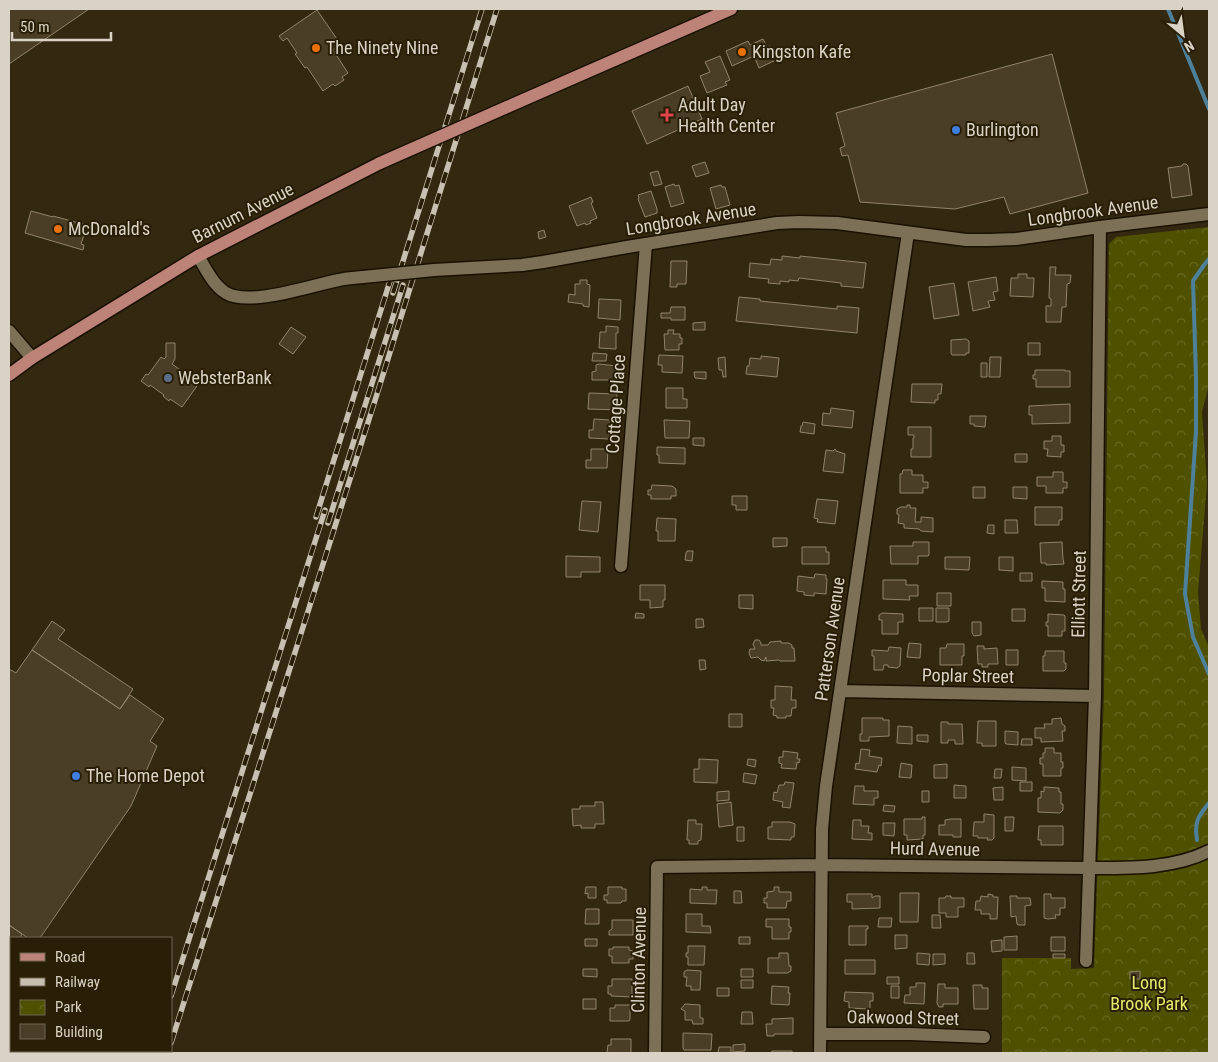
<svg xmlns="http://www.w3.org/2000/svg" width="1218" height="1062" font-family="'Roboto Condensed',sans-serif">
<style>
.park{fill:url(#park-crowns)}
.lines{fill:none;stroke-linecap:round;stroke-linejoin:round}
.stream{stroke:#4d809a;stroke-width:4}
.building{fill:#4a3f26;stroke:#908469}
.street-casing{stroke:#1b1100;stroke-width:15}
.secondary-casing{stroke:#1b1100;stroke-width:15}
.primary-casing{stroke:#1b1100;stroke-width:15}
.street{stroke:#7c7056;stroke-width:12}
.secondary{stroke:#7c7056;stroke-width:12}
.primary{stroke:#bd8379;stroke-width:12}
.rail-casing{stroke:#c8c0b1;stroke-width:5.5}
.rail{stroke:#291f06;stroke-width:4;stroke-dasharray:11;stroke-linecap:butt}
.secondary-bridge-casing{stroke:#1b1100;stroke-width:15;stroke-linecap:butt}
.primary-bridge-casing{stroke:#1b1100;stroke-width:15;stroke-linecap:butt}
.secondary-bridge{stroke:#7c7056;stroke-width:12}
.primary-bridge{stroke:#bd8379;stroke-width:12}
.food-dot{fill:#e8710a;stroke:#291f06;stroke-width:2}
.health-dot{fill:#e0444e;stroke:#291f06;stroke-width:2}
.shop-dot{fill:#3f7fe0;stroke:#291f06;stroke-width:2}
.service-dot{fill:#5c6f8a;stroke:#291f06;stroke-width:2}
.labels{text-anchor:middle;stroke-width:4;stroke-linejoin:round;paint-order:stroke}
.poi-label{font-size:18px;fill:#dad3c5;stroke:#291f06;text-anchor:start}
.street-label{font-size:18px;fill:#dad3c5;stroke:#291f06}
.park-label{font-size:18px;fill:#e4ea69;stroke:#291f06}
</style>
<defs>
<pattern id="park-crowns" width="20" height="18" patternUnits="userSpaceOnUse" patternTransform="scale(1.25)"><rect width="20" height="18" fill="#4f5100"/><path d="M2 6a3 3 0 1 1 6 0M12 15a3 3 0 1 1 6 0" fill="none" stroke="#686924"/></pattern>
</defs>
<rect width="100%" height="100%" fill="#332910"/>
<path class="park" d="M1209,227V384L1202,412L1207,484L1198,592L1201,629L1209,647V1053H1002V958H1071V969L1094,968L1104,694L1109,244L1116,237Z"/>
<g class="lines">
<path class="stream" d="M1168,9L1209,109
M1209,259L1204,265L1193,281L1196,377V432L1185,594L1193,637L1209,674
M1197,840C1194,821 1198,817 1209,803"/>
</g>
<path class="building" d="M9,9H89L9,64Z
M317,10L341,45L333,50L348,73L342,77L344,80L335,86L333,84L323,91L307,67L305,68L295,54L297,53L287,38L283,41L279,36Z
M763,39L767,47L770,46L776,60L759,68L754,56L732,66L726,51L748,41L750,45Z
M1052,54L1088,193L1010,214L1004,197L955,209L860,202L848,155L842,156L840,148L845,146L836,113Z
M720,56L730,80L725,82L727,85L707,93L700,76L710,72L705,62Z
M688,86L702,119L647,144L632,111Z
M705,162L709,173L696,177L692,166Z
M1183,164H1186L1188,166L1192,195L1172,198L1168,168L1182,166Z
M658,171L662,184L654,186L650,173Z
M674,184L675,186L679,185L684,203L671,207L665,187Z
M721,185L722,187H725L730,205L716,209L710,188Z
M651,191L657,209V213L645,217L638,199L639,198L638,195Z
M591,197L593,202L591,203L597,218L590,221L591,223L586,225L585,223L577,226L569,206Z
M31,211L53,217V216L90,226L88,233L85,232L81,244L84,245L83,250L25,233Z
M544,230L546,237L539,239L538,232Z
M782,256L800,258V256L866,263L863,288L841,286V283L799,278L798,281L789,280V282L780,281V284L768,283L769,279L749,277L750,263L770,265L771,259L782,260Z
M671,261H687L686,284H677V287H670Z
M1050,267H1056L1055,275H1071L1070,283L1067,284L1066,307H1062L1061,322H1046V306H1051V299L1049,298Z
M1018,274H1027V278H1034L1033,297L1010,296L1011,278H1018Z
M996,277L998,291L993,292L995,300L988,301L990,307L973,311L968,282Z
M580,280H587V284L590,285L589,307L583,306V304L568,302L569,294L575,295V284H580Z
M954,283L959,315L934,319L929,287Z
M739,297L760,299V301L837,309V306L859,308L857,333L736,321Z
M599,299L621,300L620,320L598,318Z
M671,307H685V320H671V318H661V313H670Z
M705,322V330H693V323Z
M606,326L618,327V333H616V349L599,348L600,332H606Z
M291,327L306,337L293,354L279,344Z
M668,330H674L673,334H680V338H682V344H679V350H665L664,334H668Z
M966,339L969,341V353H966V355H952L951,353V340Z
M166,343H175V359L172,364L199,383L182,407L170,399L169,401L163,396L164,395L150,385L149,387L141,381L146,374L148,375L161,357L164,359L166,357Z
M1028,343H1040V355H1028Z
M593,353L607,354L606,361H592Z
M659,355L683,356L682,373L662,372V365H658Z
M761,356L779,358L777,377L746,374L747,366H749L750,358L761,359Z
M725,357L726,377H723L722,370H719L718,358Z
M990,357H1001L1000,377H989Z
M981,363H987V377H981Z
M599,364L617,366V378L613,380H592V372L596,371V365Z
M1035,370H1065V371H1070V387H1036V379H1033V375H1035Z
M694,372H706V379L695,378Z
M912,384H942L941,394H938V400H935V403L911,402Z
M666,388H683V399H687V408H666Z
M589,393L617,394L616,404H622V410L588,409Z
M1070,404V423L1032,424V415H1029V406Z
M831,408L854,411L852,428L822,425L823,413L830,414Z
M970,416H986L985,427L974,426V424H970Z
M594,419L610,420L609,439L589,438V430H593Z
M664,420L690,421L689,438H665Z
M803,422L815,424L814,434L800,432L801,426H802Z
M908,427H931V457H911V449H913V438H914V435H908Z
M1052,436H1061V445H1064V452H1061V457L1047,456L1048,449H1044V441H1052Z
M693,438H704V446L693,445Z
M657,447L685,448V464L659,463V455H657Z
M591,449H608L607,468H586V460H591Z
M835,449L836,451L845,454L843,473L823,471L826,450L833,451Z
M1015,454H1027V462H1015Z
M903,470H912V475H923V482H928V488H923V493H900V474H902Z
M1053,472H1063V482H1067V488H1063V493H1046V486H1037V477H1053Z
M652,485L672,486L676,489V496H671V499H651V495H648V490H651Z
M973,487H985V498H973Z
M1013,487H1027V499L1013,498Z
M732,496H747V510H736V505H732Z
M817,499L838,501L835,524L817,522L818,519L814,518Z
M582,501L601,502L598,532L579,530Z
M907,505H910V508H916L915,522H921V517L933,518V532L921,531L919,529L904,528V524L898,523L899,515L897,514V509L901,507H907Z
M1035,507H1062V520H1059V525H1035Z
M657,518L676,519L675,541H658V531H656Z
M1005,520H1017L1018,533H1005Z
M988,525H994V534L987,533Z
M773,538H787V546L773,547Z
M913,542H929V555L928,556H918V564H891L890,546H913Z
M1062,542L1063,559L1064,564L1046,565V563H1041L1040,543Z
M802,547H826V552H829V564H802Z
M687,551H693L692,561L685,560L686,553Z
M566,556L600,557V572H581V577H566Z
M945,557H970L969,570L945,569Z
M999,557H1013V571L999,570Z
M1020,573H1032V581H1020Z
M815,574L826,575V579H827L826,594L814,593V596L804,595V592L797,591L798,576L814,578Z
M883,580H906V585H918V596H909L910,600L883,599Z
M1042,581L1063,582V589H1065V602L1045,601V588H1042Z
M640,585H665V600H663V607L650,608V600H640Z
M937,593H951V606H937Z
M739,595H753V609L739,608Z
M919,608H933V621H919Z
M936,608H949V621L947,622H936Z
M1012,609H1025V621H1012Z
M636,613L644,614V618H635Z
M882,613L903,614V622H898V634H882V620H879V615Z
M1048,614L1064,615L1065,616V631H1062V636H1048V626H1046V622H1048Z
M696,619H703L704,627L696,628Z
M52,621L65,630L58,639L133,689L120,709L32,650Z
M972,622H981V635L974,636L972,633Z
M755,640H759L761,643V645H768L770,642L781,641V643H789L792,645V648H794L795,661H780L779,660L766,661V657L764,661L761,660L758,657L751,658L749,653L750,649H755L753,644Z
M909,643L921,644L920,658L907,657Z
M947,644H964V656H962V665H940V648H946Z
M977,646H984V649L997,648L998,664H988V667H982V664H978Z
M889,647L901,648L900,666L897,668L888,667V665H884L883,670H874V656H872V650L888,651Z
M32,650L120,709L130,695L164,719L150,741L157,746L131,806L40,938H28L9,925V669L16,673Z
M1006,650H1018V665H1006Z
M1045,651H1064V663H1066V669L1064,671H1043V656H1045Z
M699,660H705L706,669L700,670Z
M775,686L792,687L791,700H796V708H792L791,716H786V718H777V716L773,715L774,708H771V700H775Z
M729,714H742V727H729Z
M862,718H883V720H889V736L869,737V741H860V734H862Z
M1061,718L1062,724L1065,726V731H1062L1063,741L1041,742V738H1035V728H1045L1044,724H1052V719Z
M978,721H996V746H982V743H977Z
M941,722H948V724H962L963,744H955V740H948V743H941Z
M898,726L912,727V744L897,743Z
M1005,731L1018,732V745L1006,744L1005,743Z
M917,735H928V742L917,741Z
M1022,739H1032V745H1021Z
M1045,748H1054V753H1061V762H1063V768H1061V776H1043V764H1040V758H1043V753H1045Z
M861,749L870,750L869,756L882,758L881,766L879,765L877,772L855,769L856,763L859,764Z
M783,751L798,753L797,759H800L799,763L797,762L796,769L781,768L782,764L779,763V757H783Z
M699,759L718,760L717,783L694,782V769H699Z
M748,759L756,760L755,767L747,765Z
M901,763L912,765L911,778L899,777Z
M947,764V778H934V765Z
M1012,767L1026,768V781L1012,780Z
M995,769H1002L1001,778H994Z
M744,773L757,775L755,784L743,782Z
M785,782L794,783L790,808L782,807L783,802L773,800L774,792L777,793L779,785H784Z
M1020,782H1032V791H1020Z
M954,785L966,786V798H954Z
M855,786H864V791H878V798H874V805L853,804Z
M1003,787V800H994L993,788Z
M1044,787L1059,788V792H1061V804H1063V810L1060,813L1038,812V798H1041V791L1044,792Z
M729,791V800L717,801V792Z
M922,791H929V802H922Z
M595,802H603L604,824H595V828H581V825L573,826L572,809H580V806H595Z
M731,802L733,825L719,827L717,804Z
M884,805L895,806L894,812L883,811Z
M984,814L994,815V838L992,840H987L988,838H978V836H973L974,822H984Z
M922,817H925V835H923V839L907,840V835H904V819H922Z
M1005,817H1014L1013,831H1005Z
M951,819H961V837H953V835H939V825H945V820Z
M688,820H696V824H702L701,840L698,841V844H689V840H687Z
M853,820H861V826H869L868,833H872V840L852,839Z
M772,822H790L795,824L794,837H791V840L768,839V827H772Z
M883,823H895L894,836L883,835Z
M1039,826H1063V845H1041V840H1038Z
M737,827H744V841H737Z
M586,887H596V898H588V893L585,894Z
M608,887H622V889H626V901H622L621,903H607V900H604V895H608Z
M702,887H707V890H717L716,904L690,903V889L702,890Z
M774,887H779V892H791V901H787L786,908H767V903H764V898H767V892L774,891Z
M734,891H741L742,903H734Z
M900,893H919L918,922H900Z
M847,894H872V898L875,896H880V908L852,909V902H847Z
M988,894L993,895V897H998L997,919H990V914H981V910H975L976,901H980L981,896L988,897Z
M1044,894H1051V898H1065V908H1060V915H1055L1056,918L1048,919L1044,918Z
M946,896H951V898H964V907H958V917H946V913H939V898H945Z
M1010,896H1017V898H1030L1031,905L1025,906V925H1018L1017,924L1016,916L1011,917Z
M586,909H599V924H585Z
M686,914H702V926H710L711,933L686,932Z
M932,915H940L941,928H932Z
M879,918H892L891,927H878Z
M766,919H789V927H791V932H789V939H772V927H766Z
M612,920H633V935H609V931L612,929Z
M9,925L22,934L20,938H11V942L9,941Z
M849,926H868V929H866V945H849Z
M895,935H907V948L895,949Z
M1017,936V950H1004V937Z
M739,937H750V944H739Z
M1051,937H1065V951H1051Z
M585,939H597V946H585Z
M1002,940V951L992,952L991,941Z
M688,946H705L704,965H688V957H686V953H688Z
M613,947H629V950L633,951V959H629V963H612V956H609V949H613Z
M779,953H788L789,966H791V971L787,973H768V958H779Z
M917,953L930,954L929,965L917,964Z
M967,953H974L975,964H967Z
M933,954H945V964L933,965Z
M1053,954H1065V958H1053Z
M845,960H875V974H845Z
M583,969H597V977L583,976Z
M741,969H753V977H741Z
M687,970L701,971L700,990H691V986H686L687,977H684V972Z
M1140,971V979H1130V972Z
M887,977H899V984H887Z
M612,979H632V997L611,996V994H608V986H612Z
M741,980H753V988H741Z
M916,983H925L924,1004L904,1003L905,995H910V987H916Z
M938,984H945V988H958V1004H943V1007H939L937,1003Z
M973,985H982V988H988V1009H974Z
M772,986L789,987L788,993H790L789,1005L771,1004Z
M891,986H899V998H891Z
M717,988H729V996H717Z
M845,992L873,993V1001H870V1009L849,1008V1002L844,1001Z
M583,999H596V1009H583Z
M685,1004L700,1005V1018H703V1024H693L692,1020H685V1011L681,1009Z
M615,1005H630V1019L629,1021H610V1008H615Z
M742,1012H752L753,1024H741Z
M793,1018V1034H774V1036H767L766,1024H772V1019Z
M683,1033L712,1034L711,1050H684L683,1048Z
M611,1039H631V1053H607L608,1045H611Z
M745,1044V1051L733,1052V1045Z
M719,1047H731V1053H718Z
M772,1051H792V1053H771Z"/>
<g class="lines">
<g class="street-casing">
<path id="street" d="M621,566L646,244
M840,691L1095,696
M1086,961L1095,696L1100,227
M820,1034H911L984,1037
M655,1053L657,867L821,865L1090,868C1130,868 1173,869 1209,851
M820,1053L822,829L826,786L908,233"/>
</g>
<g class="secondary-casing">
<path id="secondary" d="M198,256C206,269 213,285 226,293C250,307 312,285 339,280C347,278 355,278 363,277
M434,270L522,265L543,262L627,247L777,223L799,222L837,223L966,240H989L1016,239L1100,227L1209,214
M9,331L32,358"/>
</g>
<g class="primary-casing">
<path id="primary" d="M507,107L731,9
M9,375L32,358L198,256L380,163"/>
</g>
<use href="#street" class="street"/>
<use href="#secondary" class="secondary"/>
<use href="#primary" class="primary"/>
<g class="rail-casing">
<path id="rail" d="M393,293L482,9
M316,517L390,281
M328,523L403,285
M171,996L325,510
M171,1043L377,394L497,9
M146,1053L147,1051
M168,1053L169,1051"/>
</g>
<use href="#rail" class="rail"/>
<g class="secondary-bridge-casing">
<path id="secondary-bridge" d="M363,277L434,270"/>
</g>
<g class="primary-bridge-casing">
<path id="primary-bridge" d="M380,163L507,107"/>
</g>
<use href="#secondary-bridge" class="secondary-bridge"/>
<use href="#primary-bridge" class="primary-bridge"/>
</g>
<g class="food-dot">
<circle cx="316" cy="48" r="5"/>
<circle cx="742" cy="52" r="5"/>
<circle cx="58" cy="229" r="5"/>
</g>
<path class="health-dot" d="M664.5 107.5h5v5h5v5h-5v5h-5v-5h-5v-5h5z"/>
<g class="shop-dot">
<circle cx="956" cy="130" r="5"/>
<circle cx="76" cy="776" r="5"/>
</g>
<circle class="service-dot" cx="168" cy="378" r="5"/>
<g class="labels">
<g class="poi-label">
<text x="326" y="54">The Ninety Nine</text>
<text x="752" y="58">Kingston Kafe</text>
<text x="678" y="111">Adult Day<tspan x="678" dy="21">Health Center</tspan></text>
<text x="966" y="136">Burlington</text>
<text x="68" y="235">McDonald's</text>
<text x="178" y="384">WebsterBank</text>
<text x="86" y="782">The Home Depot</text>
</g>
<g class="street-label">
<text transform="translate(1093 211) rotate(-8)" y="6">Longbrook Avenue</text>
<text transform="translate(243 213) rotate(-27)" y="6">Barnum Avenue</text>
<text transform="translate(691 219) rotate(-9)" y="6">Longbrook Avenue</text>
<text transform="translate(616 404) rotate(-86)" y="6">Cottage Place</text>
<text transform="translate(1079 594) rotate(-89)" y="6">Elliott Street</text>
<text transform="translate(830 639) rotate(-82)" y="6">Patterson Avenue</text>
<text transform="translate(968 676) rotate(1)" y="6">Poplar Street</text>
<text transform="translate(935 849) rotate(1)" y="6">Hurd Avenue</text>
<text transform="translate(639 960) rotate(-89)" y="6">Clinton Avenue</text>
<text transform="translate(903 1018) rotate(1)" y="6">Oakwood Street</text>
</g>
<g class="park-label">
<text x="1149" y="989">Long<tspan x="1149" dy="21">Brook Park</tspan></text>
</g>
</g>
<rect width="1218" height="1062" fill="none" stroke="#dad3c5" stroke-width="20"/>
<rect x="10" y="937" width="162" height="115" fill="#291f06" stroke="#706752"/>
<rect x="20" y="953" width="25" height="8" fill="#bd8379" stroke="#706752"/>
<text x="55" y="962" font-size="15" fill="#dad3c5">Road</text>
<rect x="20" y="978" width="25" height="8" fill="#c8c0b1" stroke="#706752"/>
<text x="55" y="987" font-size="15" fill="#dad3c5">Railway</text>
<rect x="20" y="1000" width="25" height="15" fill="url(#park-crowns)" stroke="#706752"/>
<text x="55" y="1012" font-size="15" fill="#dad3c5">Park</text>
<rect x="20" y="1024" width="25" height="15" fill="#4a3f26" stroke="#706752"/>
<text x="55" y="1037" font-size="15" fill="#dad3c5">Building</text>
<g transform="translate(1183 35) rotate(151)" stroke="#291f06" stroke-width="4" paint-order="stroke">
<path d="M0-4L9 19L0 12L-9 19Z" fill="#dad3c5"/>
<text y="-8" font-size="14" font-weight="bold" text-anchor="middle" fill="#dad3c5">N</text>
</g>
<path d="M12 32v8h99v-8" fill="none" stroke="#dad3c5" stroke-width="2.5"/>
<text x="20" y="32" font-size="15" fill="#dad3c5" stroke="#291f06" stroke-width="4" paint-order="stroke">50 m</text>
</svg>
